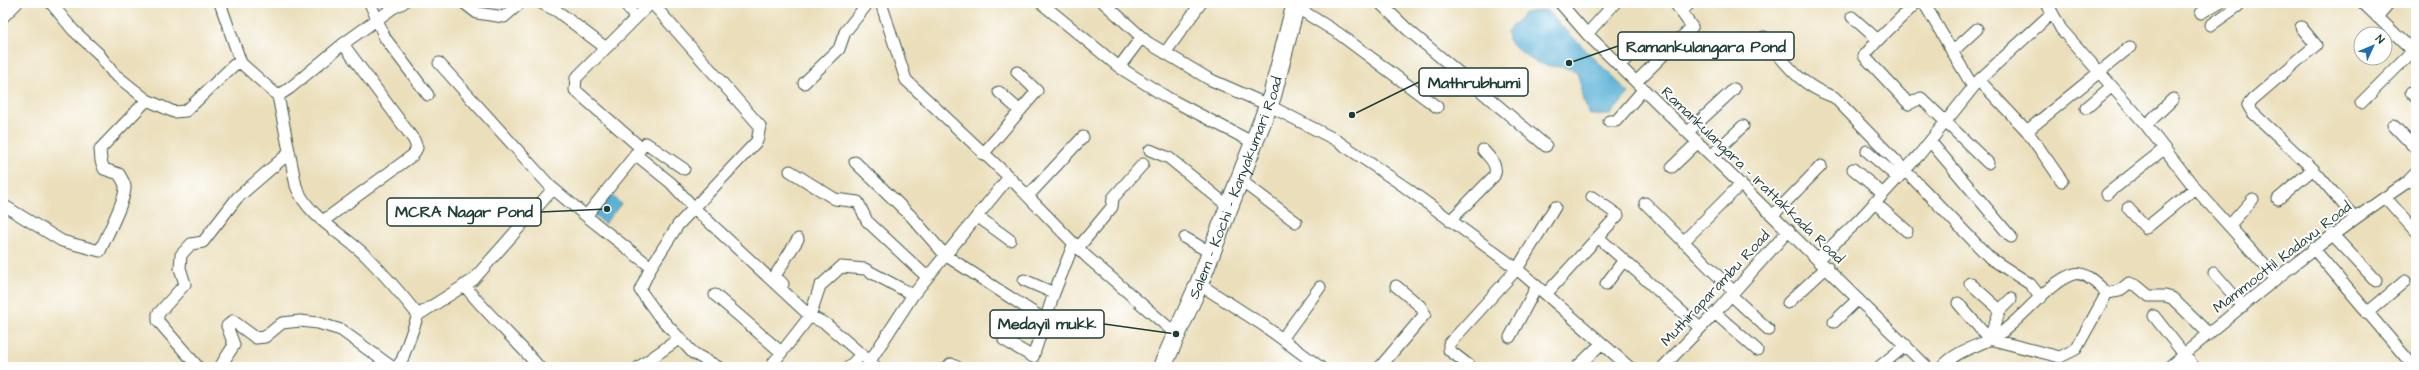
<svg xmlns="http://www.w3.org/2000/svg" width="2419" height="370" font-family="'Architects Daughter',sans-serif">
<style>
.water{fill:#59b0d6;stroke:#3c7685}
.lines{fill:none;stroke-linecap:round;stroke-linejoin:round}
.minor-casing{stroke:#3e5548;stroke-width:13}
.primary-casing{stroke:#3e5548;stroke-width:20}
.minor{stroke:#fff;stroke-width:11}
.primary{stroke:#fff;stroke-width:18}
.labels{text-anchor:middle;stroke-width:4;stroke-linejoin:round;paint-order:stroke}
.street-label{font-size:15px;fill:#1f3d34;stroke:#fff}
.leader{fill:none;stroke:#1f3d34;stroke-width:1.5}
.callout-dot{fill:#1f3d34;stroke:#fff;stroke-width:1.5}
.callout{fill:#fff;stroke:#1f3d34;stroke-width:1.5}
.callout-label{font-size:16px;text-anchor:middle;font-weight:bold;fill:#1f3d34}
</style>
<rect width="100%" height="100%" fill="#fff"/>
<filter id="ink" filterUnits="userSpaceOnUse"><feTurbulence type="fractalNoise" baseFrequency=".025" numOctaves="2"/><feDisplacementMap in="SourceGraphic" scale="8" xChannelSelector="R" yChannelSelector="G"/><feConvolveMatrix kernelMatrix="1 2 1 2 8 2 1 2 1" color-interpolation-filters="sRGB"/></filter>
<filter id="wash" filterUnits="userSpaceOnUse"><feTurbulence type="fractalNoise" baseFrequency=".012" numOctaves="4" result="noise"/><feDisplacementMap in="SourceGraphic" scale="16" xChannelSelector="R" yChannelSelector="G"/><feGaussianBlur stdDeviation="0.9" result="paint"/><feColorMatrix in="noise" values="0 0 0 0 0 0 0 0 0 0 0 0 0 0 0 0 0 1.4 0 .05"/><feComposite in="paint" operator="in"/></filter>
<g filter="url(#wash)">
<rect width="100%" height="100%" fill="#ebdfbb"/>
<path class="water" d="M1546,10L1629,93L1610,115H1590C1581,100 1583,86 1576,71C1563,66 1549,67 1538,63C1530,60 1515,47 1508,40L1507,31L1525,13Z
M611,194L621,204L604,224L593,213Z"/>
</g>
<g filter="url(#ink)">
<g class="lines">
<g class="minor-casing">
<path id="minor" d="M220,3L241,63
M370,3L385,38L428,95
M464,3L477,13L504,17L520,3
M541,3L557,11L606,48
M625,3L635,18
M651,3L576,78L575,90L641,148L586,216L651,267L640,290L658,315L693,353L718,367
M881,3L906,80L1009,177L1087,257L1176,334
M1041,3L1119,67L1168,98L1254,143
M1104,3L1147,42L1209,79L1268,105L1336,140L1405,187L1517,269L1629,367
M1380,3L1407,29L1546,146
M1560,3L1587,34L1927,367
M1924,3L1973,87
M2047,3L2061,29L2146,125L2195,188L2276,278
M2363,3L2416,54
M1296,7L1338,33L1437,107
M1681,12L1690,3
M2201,13L2218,3
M3,17L17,3
M1852,17L1878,40L1864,56L1909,104L1921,98L1988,163
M2377,17L2389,3
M2211,25L2238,6L2236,3
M2301,27L2316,45L2253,99L2248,105L2252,112L2313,169L2355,218
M1587,34L1615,3
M1764,37C1786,64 1799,85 1834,97L1990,258L2030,284L2041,298
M1878,40L1916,3
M1952,52L1977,29
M1165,53L1201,3
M439,63L550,186L586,216
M1619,65L1646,42
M1119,67L1141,38
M1979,80L2052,13
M1636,82L1692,27L1675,3
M804,83L839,49L845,32L868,3
M999,92L1020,111
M2411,92L2416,97
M278,96L296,186C308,218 344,234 367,257C385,275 402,295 418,315L402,360L397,367
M147,100L174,112L186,111L234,65L241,63L278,96L290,88L343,44L393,8L403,3
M2361,103L2413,51
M2086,108L2111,87
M1609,121H1616L1644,89
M2146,125L2173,99
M2393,125L2416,149
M2027,131L2130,47
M1688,132L1734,89
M1930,141L2011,237
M646,143L684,169
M1150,150L1169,158L1229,207
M1867,151L1897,177
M635,154L671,183L694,208L810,316L820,286L841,267L865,269L913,295
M983,154L1037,91L1017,72
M1712,155L1743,126
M855,162L911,216L945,255L1045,320
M1672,167L1698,142
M1853,169L1882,193
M790,171L835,199L858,202L867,221L927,277
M1240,180L1296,222
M2107,194L2164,149
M1028,196L1083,137
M2385,197L2416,232
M2278,199L2313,169
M1874,202L1907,231
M1645,203L1734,292
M3,205L62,241L100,251C106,237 126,199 125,187C125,183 121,178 119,174L104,169L101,161L100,149L147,100L113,73L98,53L73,30L51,3
M2128,208L2146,228L2195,188
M1773,215L1821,166
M977,216L1010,240
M323,221L413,155L417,148L414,140L343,44
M1450,221L1494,176C1499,166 1490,158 1483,150
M2229,226L2253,199
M2332,234L2376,281
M1598,237L1700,328
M1185,238L1211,253
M1683,242L1741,184
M1078,248L1112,207L1113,198L1143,164
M2313,248L2414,367
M1818,259L1859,220L1919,155L1979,80L2027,131L2062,181
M651,267L678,225L757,141L760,126L652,3
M2214,273L2243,306
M1024,280L1054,293
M1970,283L2000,310
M783,284L775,276L798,239
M1199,284L1263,325L1320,367
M1606,284L1624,260
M464,285C487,314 515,339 539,367
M1546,294L1618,215L1592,197
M715,295L781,352
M1731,295L1769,330
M1788,303L1827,267
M1958,303L1989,339L2060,357L2076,349L2107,293
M1715,313L1757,350
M2367,313L2405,281
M418,315L473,280L553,189
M2154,316L2194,367
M1834,322L1858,299
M1510,337L1537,286
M1282,339L1320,287
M1989,339L2000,310L2011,299
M1004,340L1033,357L1054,293L1074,243
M870,361L913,295L1009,177
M198,367L158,321V314L185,284L180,268L181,255L191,244L203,242L237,198L289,153
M220,367L234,345L227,326L233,321L256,338L265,337L282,323L300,321L318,323L341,330L392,367
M639,367L680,338
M772,367L774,362L810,316L826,324L876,367
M849,367L862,354
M948,367L951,364L957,367
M1380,367L1425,314L1420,306L1396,286
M1471,367L1449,350V344L1517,269L1555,207
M1577,367L1602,343
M1663,367L1715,313L1789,230
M1879,367L1906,345
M1942,367C1957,350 1976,347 1995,337C2019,323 2050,280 2074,274C2086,271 2099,286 2107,293L2119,291L2129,283L2137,286L2149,296H2165L2172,298L2209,334
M2169,367C2246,302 2323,239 2406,183L2416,173"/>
</g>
<g class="primary-casing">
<g id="primary">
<path id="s1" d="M1162,367L1199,284L1272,96L1296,3"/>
</g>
</g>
<use href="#minor" class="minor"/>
<use href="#primary" class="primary"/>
</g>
</g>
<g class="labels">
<g class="street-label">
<text transform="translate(1753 175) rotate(44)" y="5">Ramankulangara - Irattakkada Road</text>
<text dy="5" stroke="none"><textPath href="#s1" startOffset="194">Salem - Kochi - Kanyakumari Road</textPath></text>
<text transform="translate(2282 257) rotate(-38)" y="5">Mammoottil Kadavu Road</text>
<text transform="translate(1715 288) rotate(-47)" y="5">Muthiraparambu Road</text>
</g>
</g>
<path class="leader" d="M1569 63L1618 46M1352 115L1419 82M607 209L541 212M1176 334L1104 324"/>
<g class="callout-dot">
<circle cx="1569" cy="63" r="4"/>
<circle cx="1352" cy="115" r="4"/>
<circle cx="607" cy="209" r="4"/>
<circle cx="1176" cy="334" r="4"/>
</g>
<g class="callout">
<rect x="1618" y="32" width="176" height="28" rx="4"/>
<rect x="1419" y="68" width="109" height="28" rx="4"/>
<rect x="387" y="198" width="154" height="28" rx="4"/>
<rect x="990" y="310" width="114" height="28" rx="4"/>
</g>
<g class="callout-label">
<text x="1706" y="52">Ramankulangara Pond</text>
<text x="1474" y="88">Mathrubhumi</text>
<text x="464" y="217">MCRA Nagar Pond</text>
<text x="1047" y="329">Medayil mukk</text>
</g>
<rect width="2419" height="370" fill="none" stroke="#fff" stroke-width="16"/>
<g transform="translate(2373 46) rotate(46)"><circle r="19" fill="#ffffff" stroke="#a5b1ae"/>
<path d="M0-3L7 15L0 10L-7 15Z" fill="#1f6fb2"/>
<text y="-6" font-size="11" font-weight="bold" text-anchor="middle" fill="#1f3d34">N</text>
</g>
</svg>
